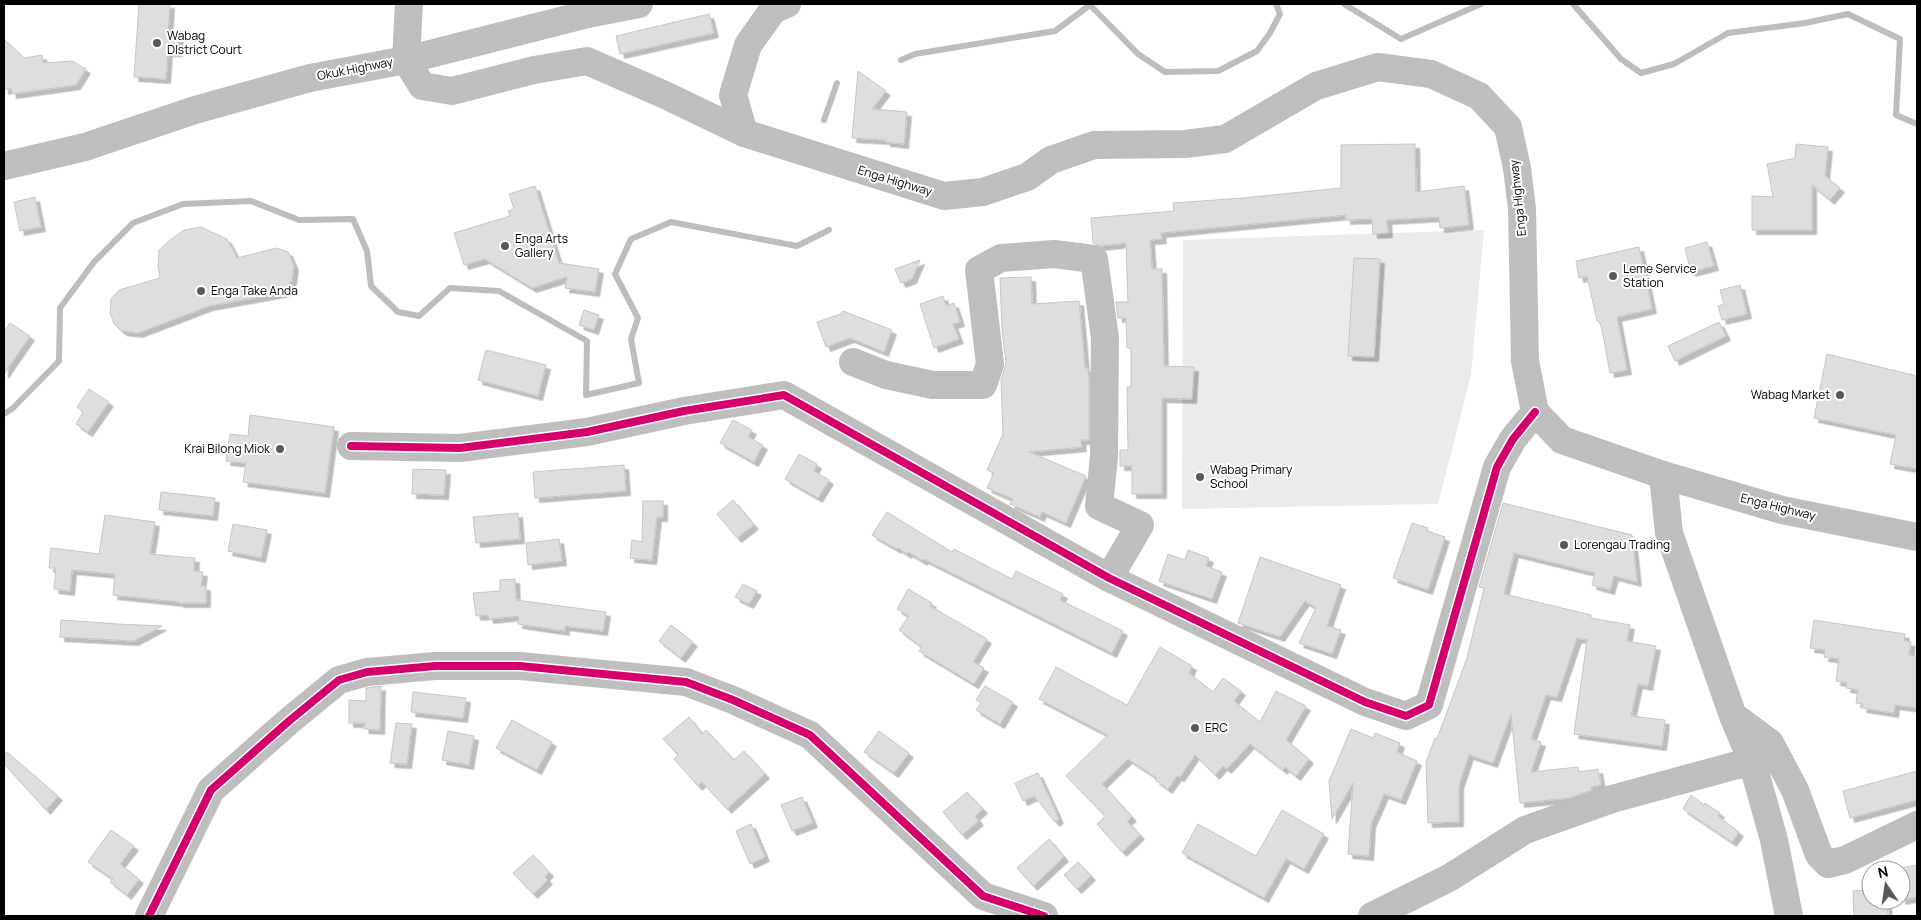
<svg xmlns="http://www.w3.org/2000/svg" width="1921" height="920" font-family="Manrope,sans-serif">
<style>
.green{fill:#ebebeb}
.lines{fill:none;stroke-linecap:round;stroke-linejoin:round}
.stream{stroke:#bdbdbd;stroke-width:6}
.building{fill:#dedede;stroke:#c6c6c6;filter:url(#shadow)}
.minor{stroke:#bebebe;stroke-width:28}
.major{stroke:#bebebe;stroke-width:28}
.cycleway-casing{stroke:#fff;stroke-width:11}
.cycleway{stroke:#d6006c;stroke-width:8}
.poi-dot{fill:#595959;stroke:#fff;stroke-width:2}
.labels{text-anchor:middle;stroke-width:4;stroke-linejoin:round;paint-order:stroke}
.poi-label{font-size:12px;fill:#000;stroke:#fff;text-anchor:start}
.street-label{font-size:12px;fill:#000;stroke:#fff}
</style>
<defs>
<filter id="shadow"><feDropShadow dx="4.5" dy="4.5" stdDeviation="0" flood-color="#0004"/></filter>
</defs>
<rect width="100%" height="100%" fill="#fff"/>
<path class="green" d="M1484,230L1471,375L1438,504L1182,509L1183,240Z"/>
<g class="lines">
<path class="stream" d="M1344,4L1401,39L1481,4
M1573,4L1621,59L1641,73L1674,64L1728,33L1805,23L1848,14L1900,39L1896,115L1917,124
M901,60L915,54L1055,31L1090,5L1138,54L1165,72L1218,71L1257,51L1270,33L1280,14L1276,4
M824,120L837,83
M4,414L12,409L59,361L60,308L94,262L133,223L183,204L251,201L299,220L353,219L367,251L371,286L398,312L419,316L450,288L499,291L587,341L586,395L639,383L631,339L638,318L615,274L631,239L671,222L797,246L829,230"/>
</g>
<path class="building" d="M139,4H170L168,33L179,34L178,52H168L166,79L134,77Z
M709,14L714,33L620,54L616,36Z
M4,39L24,58L42,55L43,63L72,61L86,69L76,85L12,94L11,88L4,90Z
M858,71L886,91L872,109L907,112L904,144L886,142V140L852,138Z
M1415,144L1416,192L1464,186L1469,225L1440,228L1439,217L1387,220L1388,233L1373,234L1372,219L1346,220V215L1161,233L1162,239L1150,240L1152,269H1162L1164,366L1194,367L1192,399L1162,398V494H1132V466H1120V450H1128L1127,387H1131V348H1127L1126,318H1118L1116,302H1128L1126,243L1100,246L1093,243L1091,218L1174,211L1173,203L1243,198L1341,188V145Z
M1796,144L1828,147L1825,176L1840,188L1830,200L1812,185V230H1752V196L1773,197L1767,164L1795,158Z
M535,186L559,263L599,269L595,292L565,288L567,277L532,288L485,259L464,265L454,233L510,216L508,211L514,209L509,194Z
M35,197L41,227L20,231L14,202Z
M201,227L227,239L237,258L276,248L288,252L294,266L292,280L287,287V292L209,306L138,333L122,331L114,324L110,313L111,299L119,290L160,278L158,266L159,250L170,240L184,230Z
M1707,242L1714,266L1691,272L1685,248Z
M1639,247L1652,309L1617,317L1627,370L1610,373L1602,329L1599,321H1597L1587,276L1579,278L1576,261Z
M1354,258L1380,259L1374,357L1348,356Z
M920,260L912,279L901,283L895,269Z
M1031,277L1032,304L1079,301L1085,368H1088L1089,380V440H1081L1082,447L1029,452L1086,476L1066,523L1042,512L1040,517L1010,504L1013,499L987,488L994,473L987,470L1003,434L1001,381L1006,362L1002,330L1000,278Z
M1740,285L1747,314L1722,320L1718,306L1724,304L1720,290Z
M943,296L946,306L954,303L960,322L953,324L959,339L934,348L920,304Z
M584,310L599,315L594,330L579,325Z
M843,311L892,330L884,352L850,338L826,347L817,322L840,314Z
M1719,322L1726,336L1675,361L1668,346Z
M10,323L30,336L4,374V332Z
M486,350L546,365L538,396L478,380Z
M1827,354L1917,376V469L1890,464L1896,435L1814,418Z
M89,389L109,402L88,432L76,424L83,412L77,407Z
M250,415L334,427L325,493L243,482L246,463L226,461L230,434L248,436Z
M733,420L752,430L748,437L763,445L754,462L720,443Z
M799,454L817,464L814,471L829,480L818,498L785,479Z
M624,465L626,491L535,498L533,472Z
M413,469L446,470L444,495L412,494Z
M161,492L215,498L213,516L159,510Z
M733,500L754,525L737,538L717,514Z
M643,501H663V517H657L652,560L630,558L632,540L642,542Z
M1503,503L1632,535L1637,582L1614,576L1610,590L1592,585L1595,573L1514,553L1504,594L1591,615V618L1630,625L1627,641L1656,646L1648,686L1638,684L1631,716L1665,720L1662,746L1574,734L1587,640L1577,638L1557,697L1546,695L1531,739L1541,742L1531,772L1578,767L1579,772L1598,769L1601,785L1591,787L1592,790L1569,798L1520,803L1511,714L1493,763L1469,755L1459,785V822L1428,823L1426,762L1435,738L1437,739L1467,658L1484,588L1479,587Z
M887,512L952,552L954,549L1012,579L1016,571L1063,594L1060,600L1123,631L1112,653L924,559L923,561L908,552L907,554L898,548L897,549L872,535Z
M518,513L520,539L476,543L473,517Z
M105,515L155,522L150,554L195,558L194,571L203,572L201,586H206V603H179V602L113,595L115,574L72,570L70,591L54,589L56,568H49L51,548L99,554Z
M1412,523L1428,528L1427,531L1445,537L1428,590L1393,578Z
M233,524L267,530L261,558L228,551Z
M559,539L562,561L528,565L526,543Z
M1188,550L1209,558L1206,566L1222,572L1212,599L1159,581L1168,554L1185,560Z
M1260,557L1341,585L1327,626L1341,630L1332,654L1299,643L1316,608L1305,601L1280,637L1238,623Z
M515,579L516,600L606,612L603,631L565,626V631L518,624L519,616L489,619L488,615L476,616L473,593L500,591V580Z
M743,584L757,591L749,604L735,597Z
M908,589L932,603L930,606L987,639L973,662L984,668L974,684L919,651L922,647L899,630L909,616L897,609Z
M61,620L118,624L162,626L134,641L60,637Z
M1814,620L1905,634L1904,641L1911,642L1909,655L1917,656V708L1895,705L1894,713L1862,708L1863,704L1856,703L1858,690L1846,688L1847,683L1836,681L1839,659L1824,657L1825,650L1810,648Z
M671,625L693,642L681,658L659,641Z
M1160,647L1192,666L1189,673L1213,692L1223,678L1241,691L1234,701L1260,722L1276,691L1306,706L1286,740L1309,759L1296,776L1285,767L1283,770L1250,744L1227,769L1223,766L1215,775L1195,755L1180,777L1177,776L1168,789L1155,780L1157,778L1128,759L1102,784L1132,817L1127,821L1140,835L1122,852L1097,824L1105,816L1066,776L1108,735L1039,699L1056,667L1127,705Z
M381,686L380,730L364,729L365,723H349V700L366,701V688Z
M985,686L1013,702L1000,724L976,710L981,703L976,700Z
M413,692L466,698L463,718L411,712Z
M689,717L702,734L706,730L734,760L744,751L765,774L727,809L702,782L698,786L674,759L678,755L663,739Z
M512,720L552,742L537,770L496,748Z
M396,723L412,724L407,764L390,763Z
M1351,729L1373,738L1375,733L1400,743L1397,752L1417,761L1401,800L1384,794L1371,824L1369,856L1348,854L1353,783L1332,819L1329,781Z
M448,731L474,736L469,765L442,760Z
M879,731L909,753L894,773L864,752Z
M7,752L58,796L46,810L4,764V755Z
M1917,771V800L1850,818L1843,791Z
M1038,773L1059,819L1055,822L1034,796L1023,801L1015,783Z
M967,792L983,809L975,816L979,821L962,835L943,812Z
M1691,795L1704,805L1705,803L1720,813L1718,816L1739,832L1732,842L1683,809Z
M802,797L813,823L792,831L781,805Z
M1282,810L1324,834L1304,869L1286,859L1264,898L1182,853L1198,824L1256,856Z
M751,824L765,857L750,864L736,831Z
M111,830L134,846L120,864L139,879L127,895L110,882L113,879L88,862Z
M1049,839L1064,857L1033,886L1017,868Z
M533,855L549,872L545,877L548,880L533,894L513,873Z
M1078,862L1091,876L1077,889L1064,875Z
M1917,865V897L1901,900V868Z
M1871,890V900H1887L1888,916H1854L1853,891Z"/>
<g class="lines">
<path class="minor" d="M409,4L406,60L588,14L639,4
M744,133L733,95L748,45L773,10L787,4
M853,362L886,375L933,385H983L990,364L979,270L1001,258L1054,254L1094,259L1105,338L1104,457L1099,506L1140,525L1109,578
M351,446L460,448L587,432L684,411L784,395L1109,578L1365,702L1406,716L1429,705L1497,467L1513,439L1535,412
M1663,475L1669,533L1733,716L1752,761L1774,840L1789,916
M1735,717L1770,743L1795,790L1819,855L1828,864L1845,860L1917,825
M149,916L211,790L289,721L339,680L367,672L435,666H520L686,682L733,700L810,735L983,896L1044,916
M1372,916L1449,878L1525,830L1612,799L1752,761"/>
<path class="major" d="M4,166L85,147L195,110L310,78L406,60L422,86L452,91L534,70L587,61L665,95L744,133L944,196L983,192L1027,177L1051,160L1094,145L1185,144L1225,139L1316,86L1378,67L1431,74L1479,96L1508,127L1517,168L1522,209L1525,361L1535,412L1562,440L1663,475L1782,510L1917,537"/>
<g class="cycleway-casing">
<path id="cycleway" d="M351,446L460,448L587,432L684,411L784,395L1109,578L1365,702L1406,716L1429,705L1497,467L1513,439L1535,412
M149,916L211,790L289,721L339,680L367,672L435,666H520L686,682L733,700L810,735L983,896L1044,916"/>
</g>
<use href="#cycleway" class="cycleway"/>
</g>
<g class="poi-dot">
<circle cx="157" cy="43" r="5"/>
<circle cx="505" cy="246" r="5"/>
<circle cx="1613" cy="276" r="5"/>
<circle cx="201" cy="291" r="5"/>
<circle cx="1840" cy="395" r="5"/>
<circle cx="280" cy="449" r="5"/>
<circle cx="1200" cy="477" r="5"/>
<circle cx="1564" cy="545" r="5"/>
<circle cx="1195" cy="728" r="5"/>
</g>
<g class="labels">
<g class="poi-label">
<text x="167" y="40">Wabag<tspan x="167" dy="14">DIstrict Court</tspan></text>
<text x="515" y="243">Enga Arts<tspan x="515" dy="14">Gallery</tspan></text>
<text x="1623" y="273">Leme Service<tspan x="1623" dy="14">Station</tspan></text>
<text x="211" y="295">Enga Take Anda</text>
<text x="1830" y="399" text-anchor="end">Wabag Market</text>
<text x="270" y="453" text-anchor="end">Krai Bilong Miok</text>
<text x="1210" y="474">Wabag Primary<tspan x="1210" dy="14">School</tspan></text>
<text x="1574" y="549">Lorengau Trading</text>
<text x="1205" y="732">ERC</text>
</g>
<g class="street-label">
<text transform="translate(355 69) rotate(-11)" y="4">Okuk Highway</text>
<text transform="translate(895 181) rotate(17)" y="4">Enga Highway</text>
<text transform="translate(1518 198) rotate(-96)" y="4">Enga Highway</text>
<text transform="translate(1778 507) rotate(14)" y="4">Enga Highway</text>
</g>
</g>
<rect width="1921" height="920" fill="none" stroke="#000000" stroke-width="10"/>
<g transform="translate(1886 885) rotate(347)"><circle r="24" fill="#ffffff" stroke="#999999"/>
<path d="M0-4L9 19L0 12L-9 19Z" fill="#595959"/>
<text y="-8" font-size="14" font-weight="bold" text-anchor="middle" fill="#000000">N</text>
</g>
</svg>
